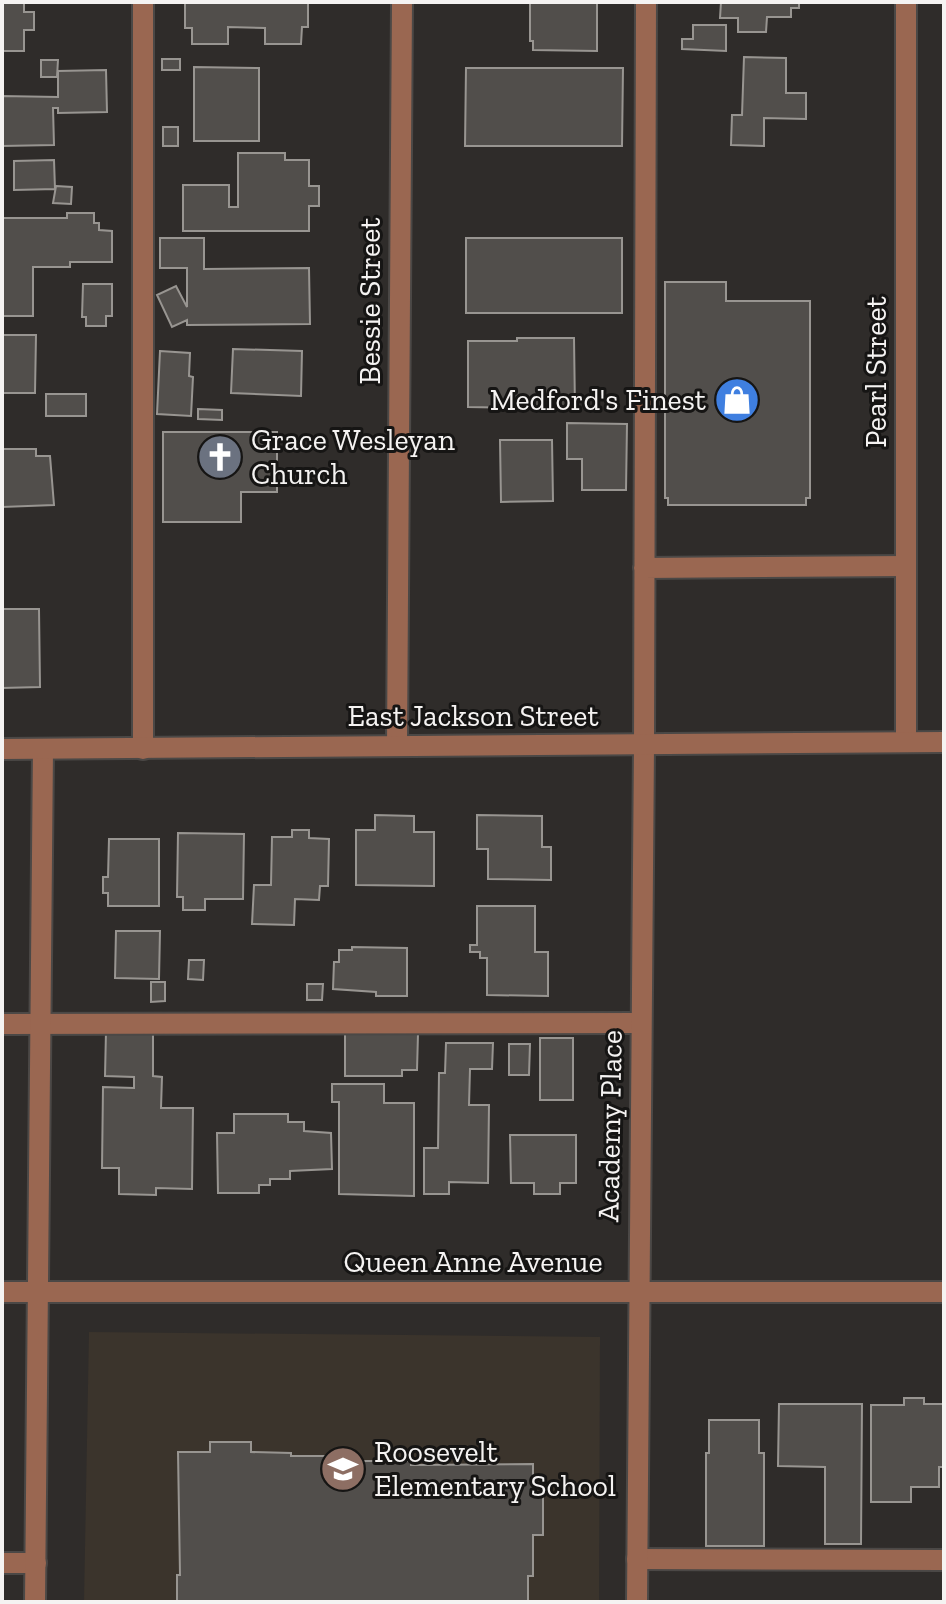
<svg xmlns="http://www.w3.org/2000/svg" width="946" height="1604" font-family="'Zilla Slab',serif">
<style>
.built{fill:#3b342c}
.building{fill:#514e4b;stroke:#989591;stroke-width:2}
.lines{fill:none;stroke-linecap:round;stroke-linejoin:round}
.service-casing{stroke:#4b4846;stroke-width:24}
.minor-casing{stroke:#4b4846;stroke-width:24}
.tertiary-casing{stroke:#4b4846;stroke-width:24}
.service{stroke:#9a6751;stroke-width:20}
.minor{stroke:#9a6751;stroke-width:20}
.tertiary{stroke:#9a6751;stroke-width:20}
.labels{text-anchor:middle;stroke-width:6;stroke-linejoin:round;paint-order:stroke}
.street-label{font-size:30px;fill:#f5f3f2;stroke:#161514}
.poi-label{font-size:30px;fill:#f5f3f2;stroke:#161514;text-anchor:start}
</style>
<rect width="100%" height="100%" fill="#2f2c2a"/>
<path class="built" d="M89,1332L600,1337L599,1602H84Z"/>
<path class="building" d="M2,2H24V12H34V30H24V51H2Z
M185,2H308V27H302L301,44H265V28L228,27V44H192V28H185Z
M530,2H597V51L533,50V41H530Z
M721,2H799V8H791V17H767L766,32H738V18H720Z
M693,25H726V51L682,49V39H693Z
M744,57L786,58V93H806V119L764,118V146L731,145L732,115H742Z
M162,59H180V70H162Z
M41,60H58L57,77H41Z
M194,67L259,68V141H194Z
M466,68H623L622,146H465Z
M106,70L107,112L58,113V108H53L54,145L2,146V96L58,97V71Z
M163,127H178V146H163Z
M238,153H285V160H309V186H319V206H309V231H183V185H229V207H238Z
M54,160L55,189L14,190V161Z
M56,186L72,187L71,204L53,203Z
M67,213H94V223H99V230L112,231V262H70V267H33V316H2V218H67Z
M160,238H204V269L309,268L310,324L187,325V320L172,327L157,295L176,286L187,307V268H160Z
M466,238H622V313H466Z
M665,282H726V301H810V498H806V505H668V498H665Z
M83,284H112V316H106V326H86V317H82Z
M2,335H36L35,393H2Z
M517,338H574L575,409L468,407V341H517Z
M233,349L302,351L301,396L231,393Z
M160,351L190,353L189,376L193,377L191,416L157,414Z
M46,394H86V416H46Z
M198,409L222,410V420L198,419Z
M567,423L627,424L626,490H582V459H567Z
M163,432H277V492H241V522H163Z
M500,440H552L553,501L501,502Z
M2,449H36V456H50L54,505L2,507Z
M2,609H39L40,687L2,688Z
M375,815L414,816V832H434V886L356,885V830H375Z
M477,815L542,816V847H551V880L488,879V849H477Z
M292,830H309V838L329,839L328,886H320L319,900L295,899L294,925L252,924L254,885H271L272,837H292Z
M178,833L244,834L243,899H205V910H183V897H177Z
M109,839H159V906H108V893H103V877H108Z
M477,906H535V952H548V996L487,995V958H480V952H470V945H477Z
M116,931H160L159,979L115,978Z
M352,947L407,948V996H376V992L333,989L334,962H339V950H352Z
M189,960H204L203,980L188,979Z
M151,982H165V1001L151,1002Z
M307,984H323L322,1000H307Z
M106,1031L153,1032V1076L162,1077L161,1108H193L192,1189L156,1188V1195L119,1194V1168H102L103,1087L134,1088V1077L105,1076Z
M345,1032L418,1034L417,1070H402V1076H345Z
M540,1038H573V1100H540Z
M446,1043H493L492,1069H470L469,1105H489L488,1183L449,1182V1194H424V1148H438L439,1073H445Z
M509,1044H530L529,1075H509Z
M332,1084H384V1103H414V1196L339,1194V1102H332Z
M234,1114H288V1122H304V1131L331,1133L332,1169L290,1171V1179H270V1185H259V1193H218L217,1133H234Z
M510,1135H576V1183H560V1194H534V1183H511Z
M904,1398H924V1404H944V1467H939V1487H911V1502H871V1405H904Z
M779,1404H862L861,1544H825V1467L778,1466Z
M709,1420H759V1453H764V1546H706V1453H709Z
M210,1442H251V1452L291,1453V1456H341V1461H411V1465L533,1464V1495H543V1535H533V1576H528V1602H177V1575H180L178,1452H210Z"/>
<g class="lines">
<g class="service-casing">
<path id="service" d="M143,2V749
M644,568L906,566
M644,746L646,2
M2,1024L641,1023
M637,1559L944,1560
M2,1563H36"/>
</g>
<g class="minor-casing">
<path id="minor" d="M906,2V742
M397,745L402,2
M2,1292H944
M35,1602L43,749
M637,1602L644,746"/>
</g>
<g class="tertiary-casing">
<path id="tertiary" d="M2,749L944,742"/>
</g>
<use href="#service" class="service"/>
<use href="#minor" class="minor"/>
<use href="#tertiary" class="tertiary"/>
</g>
<defs>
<g id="shop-disc" transform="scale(2.3)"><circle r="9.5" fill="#3f7fe0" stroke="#161514"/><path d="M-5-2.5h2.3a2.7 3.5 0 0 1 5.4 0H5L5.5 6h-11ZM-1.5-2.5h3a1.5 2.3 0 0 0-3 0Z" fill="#fff"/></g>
<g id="church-disc" transform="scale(2.3)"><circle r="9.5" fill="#6b7280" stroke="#161514"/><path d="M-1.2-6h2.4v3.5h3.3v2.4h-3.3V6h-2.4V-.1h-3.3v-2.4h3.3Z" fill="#fff"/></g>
<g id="school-disc" transform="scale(2.3)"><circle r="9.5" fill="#8d6e63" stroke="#161514"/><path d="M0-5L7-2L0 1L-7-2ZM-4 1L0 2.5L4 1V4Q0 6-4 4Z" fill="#fff"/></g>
</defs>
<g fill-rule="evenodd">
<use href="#shop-disc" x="737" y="400"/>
<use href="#church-disc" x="220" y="457"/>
<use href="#school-disc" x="343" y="1469"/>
</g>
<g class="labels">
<g class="street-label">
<text transform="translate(370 301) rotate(-90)" y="10">Bessie Street</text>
<text transform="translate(876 372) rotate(-90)" y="10">Pearl Street</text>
<text x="473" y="726">East Jackson Street</text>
<text transform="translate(610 1126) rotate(-89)" y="10">Academy Place</text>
<text x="473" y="1272">Queen Anne Avenue</text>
</g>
<g class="poi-label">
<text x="706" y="410" text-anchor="end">Medford's Finest</text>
<text x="251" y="450">Grace Wesleyan<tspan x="251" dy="34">Church</tspan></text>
<text x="374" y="1462">Roosevelt<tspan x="374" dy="34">Elementary School</tspan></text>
</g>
</g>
<rect width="946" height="1604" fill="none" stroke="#f5f3f2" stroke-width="8"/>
</svg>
